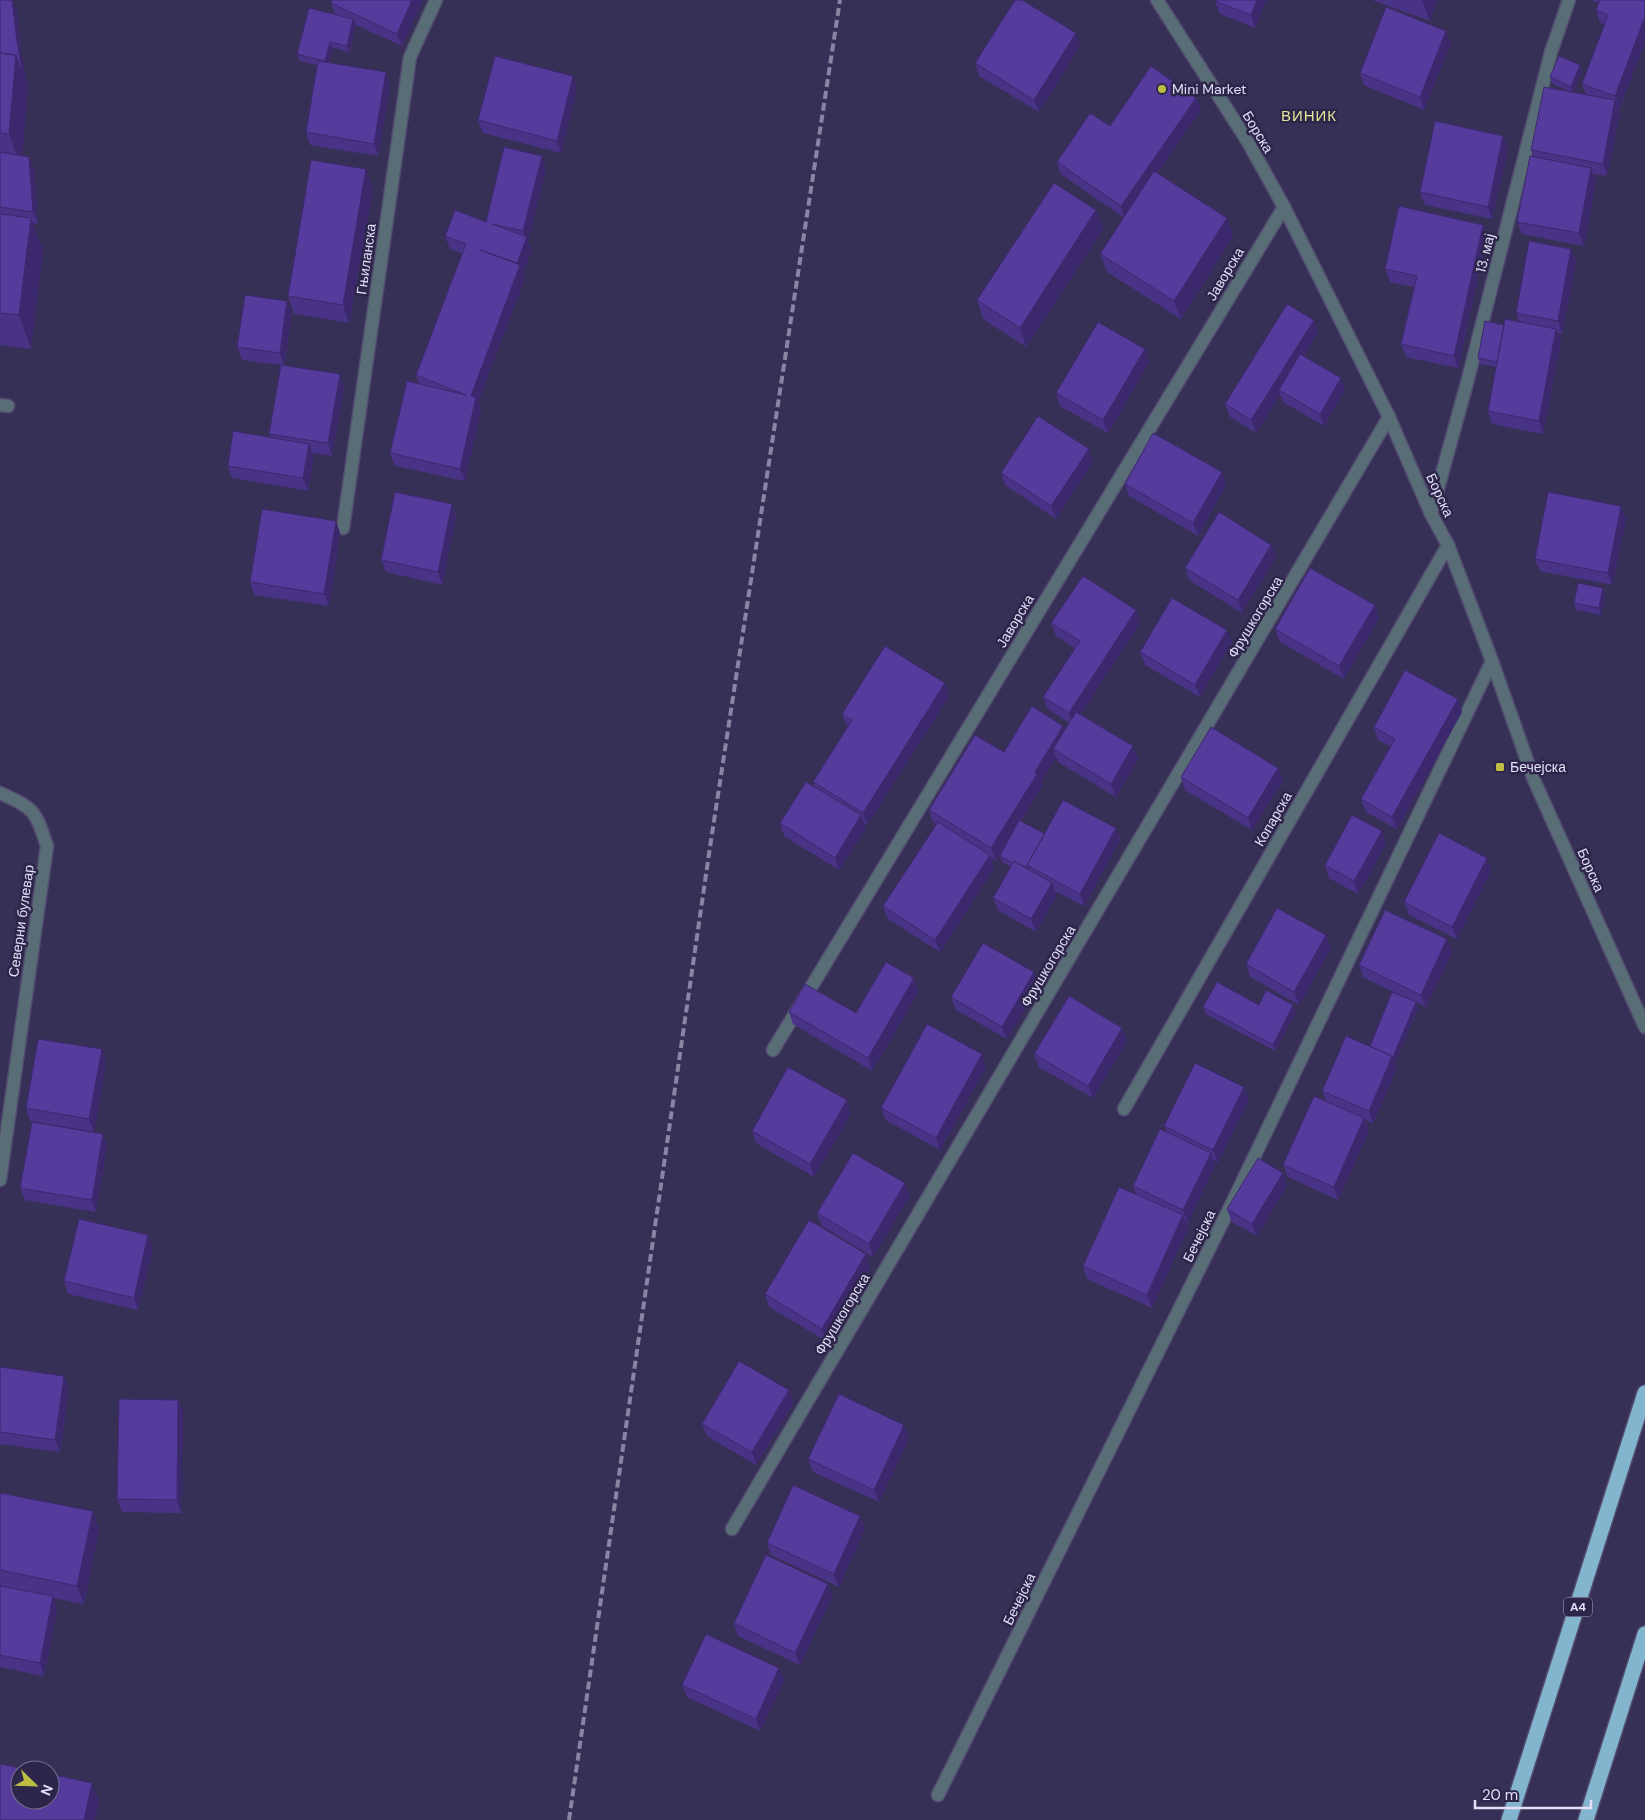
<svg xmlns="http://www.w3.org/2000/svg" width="1645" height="1820" font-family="'DM Sans',sans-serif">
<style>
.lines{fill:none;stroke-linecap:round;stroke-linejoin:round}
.minor-casing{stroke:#524c70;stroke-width:15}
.tertiary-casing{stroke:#524c70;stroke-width:15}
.motorway-casing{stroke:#524c70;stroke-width:18}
.minor{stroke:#596d77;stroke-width:12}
.tertiary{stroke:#596d77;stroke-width:12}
.motorway{stroke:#83b5ce;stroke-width:15}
.rail{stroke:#8a85a4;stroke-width:4;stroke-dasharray:8 4;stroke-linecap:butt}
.wall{fill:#493386}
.shaded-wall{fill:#3c296d}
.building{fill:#553b9c;stroke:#3c296d}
.poi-dot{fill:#bcbf44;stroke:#2d264a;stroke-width:2}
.labels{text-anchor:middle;stroke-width:5;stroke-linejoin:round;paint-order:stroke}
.shield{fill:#2d264a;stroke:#aca8c3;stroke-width:1}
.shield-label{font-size:12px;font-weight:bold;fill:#e2dff7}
.poi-label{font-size:14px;fill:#e2dff7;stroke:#2d264a;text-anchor:start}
.street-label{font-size:14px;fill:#e2dff7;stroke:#2d264a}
.neighbourhood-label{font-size:15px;letter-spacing:1px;fill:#e2e798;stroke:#2d264a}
</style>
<rect width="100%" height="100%" fill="#373056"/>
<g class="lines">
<g class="minor-casing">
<path id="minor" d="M0,405L8,406
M1431,514L1468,379L1551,52L1569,0
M343,528L410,57L436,0
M0,793C35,809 35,810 47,846L0,1180
M773,1050L1284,207
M1124,1109L1448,545
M732,1529L1389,417
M938,1795L1232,1203L1492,661"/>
</g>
<g class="tertiary-casing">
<path id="tertiary" d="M1157,0L1248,142L1284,207L1389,417L1431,514L1448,545L1492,661L1534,780L1645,1027"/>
</g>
<g class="motorway-casing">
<path id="motorway" d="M1509,1820L1645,1393
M1586,1820L1645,1634"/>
</g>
<use href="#minor" class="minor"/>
<use href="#tertiary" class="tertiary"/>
<use href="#motorway" class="motorway"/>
<path class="rail" d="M569,1820L710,847L840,0"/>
</g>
<path class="wall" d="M0,0L17,10L21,54L28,88L22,155L29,157L34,169L38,224L33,223L43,251L31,349L0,345Z
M423,0L402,46L356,25L349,52L333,48L329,63L386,72L390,85L378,156L310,145L306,132L317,65L300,61L297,54L335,14L331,3Z
M1266,0L1255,28L1220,14L1215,1Z
M1372,0H1437L1430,21Z
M1591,0H1645V42L1619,109L1618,108L1620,113L1607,176L1594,174L1596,180L1584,246L1522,234L1517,222L1534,156L1531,150L1571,92L1553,84L1550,77L1582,71L1573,92L1586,95L1582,84L1605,24L1600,23L1596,10L1599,3Z
M1451,43L1424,110L1364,85L1360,73Z
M1080,46L1039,112L979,76L975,63Z
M573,76L577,89L561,153L483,133L478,120Z
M1196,98L1201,110L1157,173L1227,218L1233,236L1181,319L1107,272L1100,254L1124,218L1061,174L1057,162Z
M1508,149L1492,219L1425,205L1420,192Z
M546,169L528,241L532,250L523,272L525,278L478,402L481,410L465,481L395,466L390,453L419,384L416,375L462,253L450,249L445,236L486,222Z
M373,188L349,323L294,314L288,296Z
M1096,210L1103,229L1026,347L983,319L977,300Z
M1483,225L1487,237L1458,368L1406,357L1401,344L1414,287L1390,282L1385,269Z
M1571,249L1576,261L1562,334L1557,333L1561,341L1543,434L1492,424L1488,411L1496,367L1480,364L1478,358L1504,325L1519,322L1516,313Z
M292,313L284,366L344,387L332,456L312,453L314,457L308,491L232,478L228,466L271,438L269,434L281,365L242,360L237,347Z
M1318,332L1304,356L1345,390L1324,426L1283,402L1280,394L1256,433L1230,417L1225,404Z
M1145,349L1149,362L1108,433L1060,406L1056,393Z
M1093,462L1056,519L1005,485L1001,473Z
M1125,484L1226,485L1198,536L1129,496Z
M452,504L456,516L442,585L386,572L381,560Z
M1626,519L1612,585L1540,571L1535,559Z
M336,521L340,533L329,606L254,595L250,582Z
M1271,545L1276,557L1242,613L1189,580L1185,568Z
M1605,595L1601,615L1576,610L1574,603Z
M1375,605L1379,618L1344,679L1280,642L1275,629Z
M1136,610L1140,623L1081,714L1133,746L1138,759L1116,797L1058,762L1056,757L1041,782L1042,786L1021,821L1045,834L1116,828L1120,840L1084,906L1055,891L1057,895L1036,932L998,910L993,898L1011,867L1002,862L1000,856L1005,845L996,861L991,858L994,868L940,952L888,919L883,906L937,824L933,822L929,810L1004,752L1065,730L1069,723L1048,709L1043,697L1075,648L1056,636L1051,623Z
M1232,642L1200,697L1145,665L1140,652Z
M949,696L867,825L864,823L866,828L839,870L784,836L780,823L815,788L813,782L848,727L847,726L842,714Z
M1462,712L1397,829L1366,812L1361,799L1390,746L1378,740L1374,727Z
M1278,768L1283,780L1252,830L1185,790L1181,777Z
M1386,844L1358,894L1329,878L1325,865Z
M1491,870L1457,939L1409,915L1404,902Z
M1326,935L1331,948L1299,1005L1250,977L1246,964Z
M1447,939L1452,952L1426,1007L1416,1002L1418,1008L1395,1063L1397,1068L1373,1123L1365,1120L1369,1131L1338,1200L1288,1177L1283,1165L1326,1101L1322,1091L1370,1046L1411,1000L1364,978L1359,965Z
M914,978L919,991L872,1071L793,1024L789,1012L856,1013Z
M1039,985L1007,1039L956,1010L951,997Z
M1259,1005H1293L1296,1012L1275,1051L1206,1014L1203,1007Z
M1127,1040L1093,1098L1039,1067L1034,1054Z
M106,1062L94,1132L30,1121L26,1108Z
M986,1067L940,1150L886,1120L881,1108Z
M1244,1087L1249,1099L1218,1162L1213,1160L1215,1165L1188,1223L1186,1222L1188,1228L1152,1308L1087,1279L1083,1266L1136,1194L1133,1186L1167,1132L1164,1126Z
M847,1100L851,1113L814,1177L756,1143L752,1131Z
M103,1134L107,1146L96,1212L25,1200L20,1188Z
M1283,1173L1287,1186L1257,1236L1232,1222L1227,1209Z
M910,1196L873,1257L822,1226L817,1213Z
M153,1248L138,1310L68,1294L64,1281Z
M870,1267L826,1341L769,1307L765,1294Z
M0,1367L64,1376L69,1388L60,1452L0,1444Z
M789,1390L793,1403L756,1465L707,1436L702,1424Z
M183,1412L181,1513L122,1512L117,1499Z
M909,1438L879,1502L813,1472L808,1459Z
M0,1493L93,1511L99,1530L84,1604L53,1598L57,1609L44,1676L0,1667Z
M865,1528L839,1587L771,1555L767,1543Z
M828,1584L832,1597L800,1665L738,1636L734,1623Z
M779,1668L784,1681L760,1731L687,1697L682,1685Z"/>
<path class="shaded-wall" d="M12,0L17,10L21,54L28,88L21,167L9,134L17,41Z
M412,0H423L402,46L397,34Z
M1257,0H1266L1255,28L1251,15Z
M1422,0H1437L1430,21Z
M1645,17V42L1619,109L1615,96Z
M353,19L356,25L349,52L347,46Z
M1446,31L1451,43L1424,110L1420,97Z
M1076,33L1080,46L1039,112L1034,100Z
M330,42L333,48L328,68L325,61Z
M1580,65L1582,71L1573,93L1571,87Z
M386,72L390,85L378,156L374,144Z
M573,76L577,89L561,153L557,141Z
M1196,98L1201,110L1125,219L1121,206Z
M1615,100L1620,113L1607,176L1603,164Z
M1503,136L1508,149L1492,219L1488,207Z
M542,156L546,169L528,241L532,250L523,272L525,278L478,402L481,410L465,481L460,469L471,396L519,268L517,263L526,239L523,231Z
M29,157L34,169L38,224L33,212Z
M1591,168L1596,180L1584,246L1579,233Z
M366,169L373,188L349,323L343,305Z
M1096,210L1103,229L1026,347L1020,328Z
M31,218L43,251L31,349L19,315Z
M1227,218L1233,236L1181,319L1174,301Z
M1483,225L1487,237L1458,368L1454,356Z
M1571,249L1576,261L1562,334L1558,321Z
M287,301L292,313L284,366L280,353Z
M1314,320L1318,332L1282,392L1279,390L1280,394L1256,433L1251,420Z
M1556,329L1561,341L1543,434L1539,421Z
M1145,349L1149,362L1108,433L1103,420Z
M340,374L344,387L332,456L328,443Z
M1341,378L1345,390L1324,426L1320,414Z
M309,444L314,457L308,491L303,478Z
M1089,449L1093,462L1056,519L1051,506Z
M1222,472L1226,485L1198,536L1193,523Z
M452,504L456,516L442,585L438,572Z
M1621,506L1626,519L1612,585L1608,573Z
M336,521L340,533L329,606L324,594Z
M1271,545L1276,557L1242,613L1238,600Z
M1603,588L1605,595L1601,615L1599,608Z
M1375,605L1379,618L1344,679L1339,666Z
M1136,610L1140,623L1073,726L1069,713Z
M1227,630L1232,642L1200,697L1195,685Z
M945,683L949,696L867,825L863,813Z
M1458,699L1462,712L1397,829L1392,817Z
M1063,726L1068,739L1053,749L1056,757L1041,782L1042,786L996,861L991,848L1035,772Z
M1133,746L1138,759L1116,797L1111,784Z
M1278,768L1283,780L1252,830L1248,818Z
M861,815L866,828L839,870L835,858Z
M1116,828L1120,840L1084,906L1080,894Z
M1382,831L1386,844L1358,894L1354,881Z
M990,855L994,868L940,952L935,940Z
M1487,858L1491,870L1457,939L1452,927Z
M1052,883L1057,895L1036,932L1031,919Z
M1326,935L1331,948L1299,1005L1294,992Z
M1447,939L1452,952L1426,1007L1421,995Z
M1034,972L1039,985L1007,1039L1002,1027Z
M914,978L919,991L872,1071L868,1058Z
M1416,1002L1418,1008L1395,1063L1397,1068L1373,1123L1369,1111Z
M1293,1005L1296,1012L1275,1051L1273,1045Z
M1122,1028L1127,1040L1093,1098L1088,1086Z
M102,1049L106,1062L94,1132L89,1119Z
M982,1054L986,1067L940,1150L936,1138Z
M1244,1087L1249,1099L1218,1162L1213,1150Z
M847,1100L851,1113L814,1177L810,1164Z
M1364,1118L1369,1131L1338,1200L1334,1187Z
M103,1134L107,1146L96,1212L92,1200Z
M1211,1153L1215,1165L1188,1223L1183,1210Z
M1283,1173L1287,1186L1257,1236L1252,1224Z
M905,1183L910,1196L873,1257L869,1244Z
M1183,1215L1188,1228L1152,1308L1147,1295Z
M148,1235L153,1248L138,1310L134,1298Z
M866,1254L870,1267L826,1341L822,1329Z
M64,1376L69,1388L60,1452L55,1440Z
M789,1390L793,1403L756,1465L752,1452Z
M178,1400L183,1412L181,1513L177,1500Z
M904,1425L909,1438L879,1502L874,1490Z
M93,1511L99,1530L84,1604L77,1586Z
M860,1516L865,1528L839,1587L834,1574Z
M828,1584L832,1597L800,1665L795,1653Z
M53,1596L57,1609L44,1676L40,1663Z
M779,1668L784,1681L760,1731L756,1719Z
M92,1783L99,1801L95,1820H84Z"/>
<path class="building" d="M0,0H12L17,41L23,76L16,55L0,53Z
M332,0H412L397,34L331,3Z
M1015,0H1022L1076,33L1034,100L975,63Z
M1216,0H1257L1251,15L1215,1Z
M1600,0H1645V17L1615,96L1582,84L1608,15L1596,10Z
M1386,7L1446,31L1420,97L1360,73Z
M309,8L353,19L347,46L330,42L325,61L297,54Z
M0,53L16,55L9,134L0,133Z
M495,56L573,76L557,141L478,120Z
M1559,56L1580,65L1571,87L1550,77Z
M318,61L386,72L374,144L306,132Z
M1151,66L1196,98L1121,206L1057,162L1090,113L1110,126Z
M1544,87L1615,100L1603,164L1531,150Z
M1435,121L1503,136L1488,207L1420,192Z
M504,147L542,156L523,231L492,224L527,237L517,263L480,250L520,265L471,396L476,397L460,469L390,453L407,381L466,395L416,375L466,244L445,236L455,210L486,222Z
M0,152L29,157L33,212L0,207Z
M1530,156L1591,168L1579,233L1517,222Z
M311,160L366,169L343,305L288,296Z
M1154,171L1227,218L1174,301L1100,254Z
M1054,183L1096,210L1020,328L977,300Z
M1399,206L1483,225L1454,356L1401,344L1417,276L1385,269Z
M0,214L31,218L19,315L0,313Z
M1529,241L1571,249L1558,321L1516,313Z
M245,295L287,301L280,353L237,347Z
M1287,304L1314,320L1251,420L1225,404Z
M1505,319L1556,329L1539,421L1488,411Z
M1485,321L1504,325L1497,362L1478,358Z
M1098,322L1145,349L1103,420L1056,393Z
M1300,354L1341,378L1320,414L1279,390Z
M281,365L340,374L328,443L269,434Z
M1038,416L1089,449L1051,506L1001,473Z
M233,431L309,444L303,478L228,466Z
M1153,433L1222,472L1193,523L1125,484Z
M395,492L452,504L438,572L381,560Z
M1548,492L1621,506L1608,573L1535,559Z
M262,509L336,521L324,594L250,582Z
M1219,512L1271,545L1238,600L1185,568Z
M1310,568L1375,605L1339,666L1275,629Z
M1083,576L1136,610L1069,713L1043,697L1080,641L1051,623Z
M1578,583L1603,588L1599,608L1574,603Z
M1172,598L1227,630L1195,685L1140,652Z
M885,646L945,683L863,813L813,782L852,720L842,714Z
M1405,670L1458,699L1392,817L1361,799L1395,739L1374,727Z
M1032,706L1063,726L1035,772L1037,774L991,848L929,810L975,735L1004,752Z
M1076,712L1133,746L1111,784L1053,749Z
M1211,727L1278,768L1248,818L1181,777Z
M806,782L861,815L835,858L780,823Z
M1063,800L1116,828L1080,894L1027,865Z
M1352,815L1382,831L1354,881L1325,865Z
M1019,820L1045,834L1027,865L1029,869L1014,861L1013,863L1000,856Z
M938,822L990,855L935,940L883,906Z
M1439,833L1487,858L1452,927L1404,902Z
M1014,861L1052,883L1031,919L993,898Z
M1277,908L1326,935L1294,992L1246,964Z
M1385,910L1447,939L1421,995L1359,965Z
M983,943L1034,972L1002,1027L951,997Z
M886,962L914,978L868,1058L789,1012L805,984L856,1013Z
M1217,982L1259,1005L1266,990L1293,1005L1273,1045L1203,1007Z
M1392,992L1416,1002L1393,1057L1370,1046Z
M1069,996L1122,1028L1088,1086L1034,1054Z
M927,1024L982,1054L936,1138L881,1108Z
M1346,1036L1392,1056L1369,1111L1322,1091Z
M38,1039L102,1049L89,1119L26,1108Z
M1195,1063L1244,1087L1213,1150L1164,1126Z
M788,1067L847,1100L810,1164L752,1131Z
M1314,1096L1364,1118L1334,1187L1283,1165Z
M32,1122L103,1134L92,1200L20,1188Z
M1160,1129L1211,1153L1183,1210L1133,1186Z
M853,1153L905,1183L869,1244L817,1213Z
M1258,1158L1283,1173L1252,1224L1227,1209Z
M1119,1187L1183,1215L1147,1295L1083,1266Z
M79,1219L148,1235L134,1298L64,1281Z
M809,1220L866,1254L822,1329L765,1294Z
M739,1361L789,1390L752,1452L702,1424Z
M0,1367L64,1376L55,1440L0,1432Z
M839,1394L904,1425L874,1490L808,1459Z
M119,1399L178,1400L177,1500L117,1499Z
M793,1485L860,1516L834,1574L767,1543Z
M0,1493L93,1511L77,1586L0,1570Z
M766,1555L828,1584L795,1653L734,1623Z
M0,1586L53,1596L40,1663L0,1655Z
M706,1634L779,1668L756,1719L682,1685Z
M0,1764L30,1770H20V1800H50V1774L92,1783L84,1820H0Z"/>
<g class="poi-dot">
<circle cx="1162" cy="89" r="5"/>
<rect x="1495" y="762" width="10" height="10" rx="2.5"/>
</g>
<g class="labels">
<rect class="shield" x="1564" y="1597.5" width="28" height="19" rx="4"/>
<g class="shield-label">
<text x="1578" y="1611">A4</text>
</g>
<g class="poi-label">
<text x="1172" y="94">Mini Market</text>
<text x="1510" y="772">Бечејска</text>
</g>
<g class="street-label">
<text transform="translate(1258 132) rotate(59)" y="5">Борска</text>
<text transform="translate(1485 253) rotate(-76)" y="5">13. мај</text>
<text transform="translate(366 259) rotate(-82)" y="5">Гњиланска</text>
<text transform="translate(1225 274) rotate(-59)" y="5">Јаворска</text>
<text transform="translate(1440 495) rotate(65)" y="5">Борска</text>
<text transform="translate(1255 617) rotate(-59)" y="5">Фрушкогорска</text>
<text transform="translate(1015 621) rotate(-59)" y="5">Јаворска</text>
<text transform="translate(1273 819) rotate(-60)" y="5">Копарска</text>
<text transform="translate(1591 870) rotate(66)" y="5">Борска</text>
<text transform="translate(21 921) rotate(-82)" y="5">Северни булевар</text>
<text transform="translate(1048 966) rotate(-59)" y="5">Фрушкогорска</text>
<text transform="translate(1199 1236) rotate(-64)" y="5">Бечејска</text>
<text transform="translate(842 1314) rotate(-59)" y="5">Фрушкогорска</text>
<text transform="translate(1019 1599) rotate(-64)" y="5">Бечејска</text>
</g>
<g class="neighbourhood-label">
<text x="1309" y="121">ВИНИК</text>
</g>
</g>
<g transform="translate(35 1785) rotate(113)"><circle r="24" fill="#2d264a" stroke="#75708f"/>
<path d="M0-4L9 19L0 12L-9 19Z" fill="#bcbf44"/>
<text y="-8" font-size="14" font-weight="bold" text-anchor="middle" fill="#e2dff7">N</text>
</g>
<path d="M1475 1800v8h116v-8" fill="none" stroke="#e2dff7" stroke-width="2.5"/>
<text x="1482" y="1800" font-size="15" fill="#e2dff7" stroke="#2d264a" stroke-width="4" paint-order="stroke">20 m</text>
</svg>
